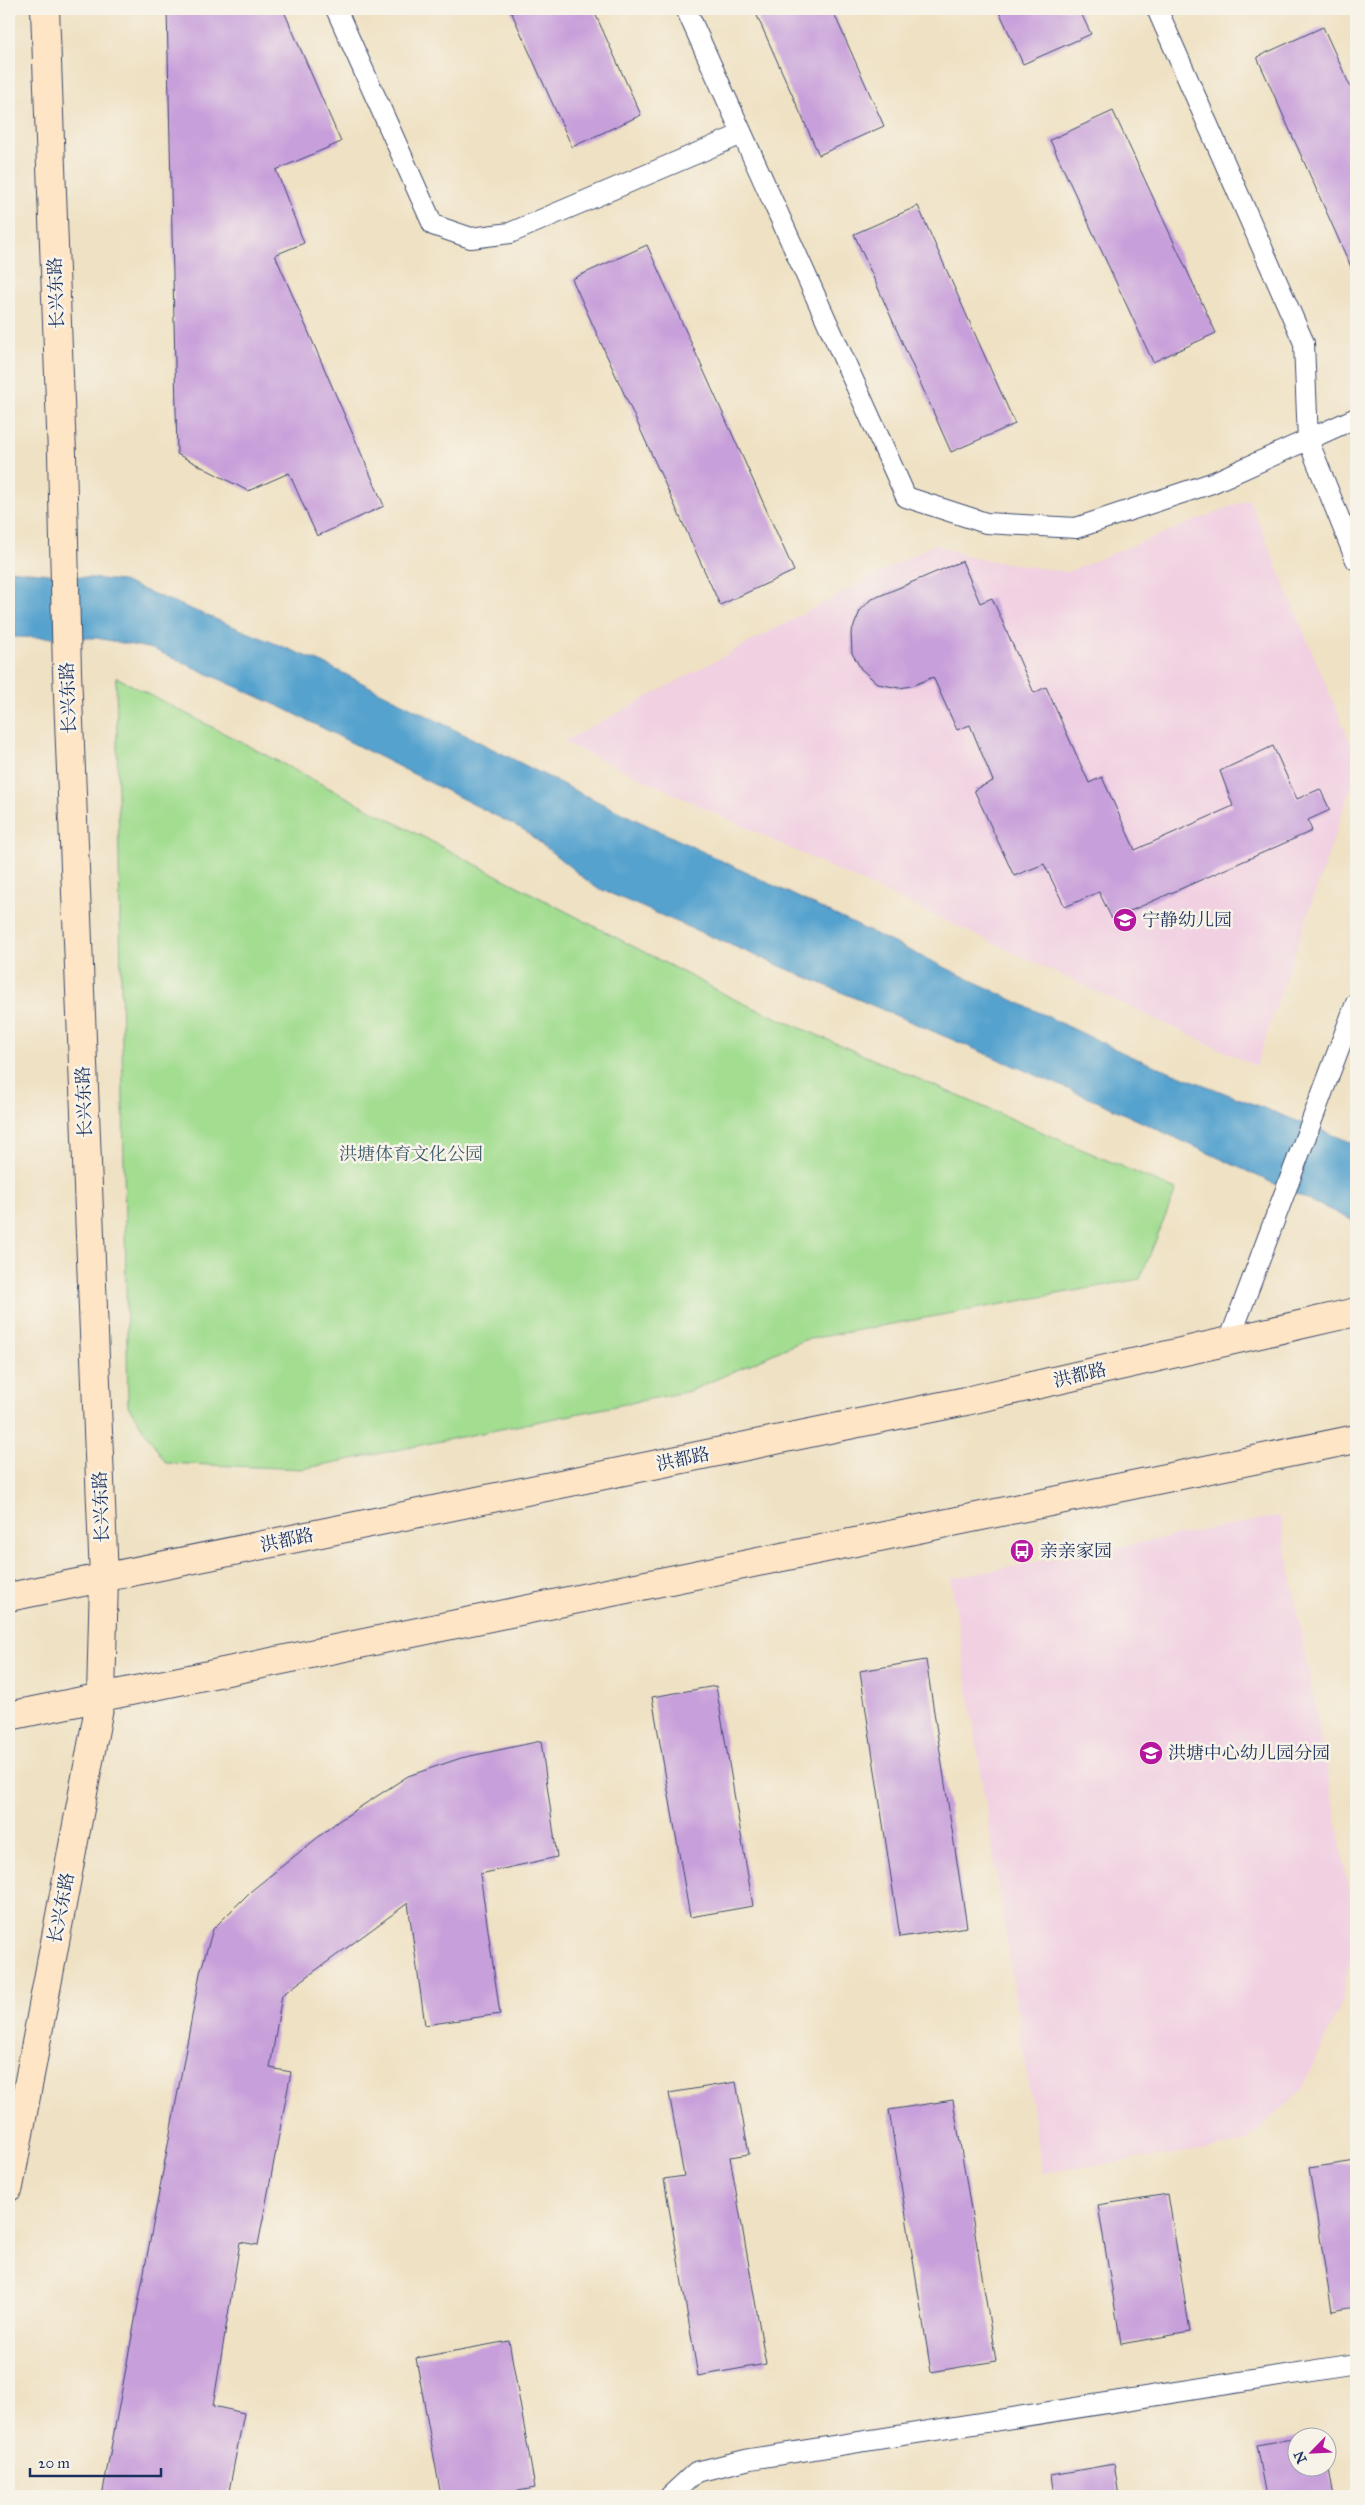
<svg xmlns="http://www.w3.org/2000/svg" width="1365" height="2505" font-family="'IM FELL Great Primer','Noto Serif SC',serif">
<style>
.built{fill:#f1d0e2}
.green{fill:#a2dd90;stroke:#5e8677}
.water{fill:#55a2ce;stroke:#386896}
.building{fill:#c79fda}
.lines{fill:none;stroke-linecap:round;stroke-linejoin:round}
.lane-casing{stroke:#3b4a6d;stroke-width:22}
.secondary-casing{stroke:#3b4a6d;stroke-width:30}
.lane{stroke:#fff;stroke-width:20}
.secondary{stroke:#fde5c5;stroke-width:28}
.labels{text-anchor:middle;stroke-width:5;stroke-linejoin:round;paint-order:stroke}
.street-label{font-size:18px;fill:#1b2f5e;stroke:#f7f3e8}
.poi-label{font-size:18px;fill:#1b2f5e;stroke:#f7f3e8;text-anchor:start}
.park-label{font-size:18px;fill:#3d5a6a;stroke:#f7f3e8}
</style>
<rect width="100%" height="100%" fill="#f7f3e8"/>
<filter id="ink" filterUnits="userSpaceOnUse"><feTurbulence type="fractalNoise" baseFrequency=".02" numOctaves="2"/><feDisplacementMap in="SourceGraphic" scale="10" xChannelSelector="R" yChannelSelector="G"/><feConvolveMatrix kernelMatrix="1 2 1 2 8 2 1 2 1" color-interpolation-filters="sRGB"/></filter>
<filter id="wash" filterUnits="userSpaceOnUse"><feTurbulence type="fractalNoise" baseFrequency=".0096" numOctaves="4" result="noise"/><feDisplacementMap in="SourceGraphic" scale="20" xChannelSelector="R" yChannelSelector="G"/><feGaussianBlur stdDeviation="1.12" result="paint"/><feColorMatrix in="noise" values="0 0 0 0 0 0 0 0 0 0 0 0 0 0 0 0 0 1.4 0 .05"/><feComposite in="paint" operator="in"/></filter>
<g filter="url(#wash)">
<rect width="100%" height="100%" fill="#efe1c3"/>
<path class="built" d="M1249,499L1356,757V773L1256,1066L563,742L934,544L973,558L1067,572Z
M1280,1516L1356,1928L1340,2008L1302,2089L1243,2144L1042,2173L951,1578Z"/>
<path class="green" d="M116,677L736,1000L1176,1190L1140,1279L804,1340L690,1391L302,1469L166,1463L128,1406Z"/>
<path class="water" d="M9,570L122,581L323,663L578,792L1130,1056L1356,1144V1222L1101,1103L595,887L524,830L283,708L153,649L97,638L9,637Z"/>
<g id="blocks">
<path class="building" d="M167,9H283L341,142L276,170L304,243L275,255L384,506L317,536L289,473L248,491L177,454Z
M510,9H593L641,115L572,147Z
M754,9H832L884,126L819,155Z
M998,9H1079L1091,34L1023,64Z
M1323,27L1356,99V278L1257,57Z
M1113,111L1216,333L1153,362L1050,140Z
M918,206L1015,424L951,452L854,234Z
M647,245L794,571L720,605L572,279Z
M962,561L980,603L992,598L1034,693L1046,687L1089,783L1102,777L1135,850L1233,806L1220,771L1273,746L1297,799L1320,789L1330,810L1308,820L1312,831L1112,919L1099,892L1065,907L1044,864L1014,876L974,790L993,781L970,725L957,730L933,677L912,686L899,688L878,684L861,669L852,653L851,633L860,611L870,600Z
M926,1660L967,1927L900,1937L860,1671Z
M716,1686L753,1906L690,1917L652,1697Z
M541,1741L557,1857L480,1874L500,2014L425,2025L408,1903L282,1995L270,2068L291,2072L258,2245L240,2242L213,2406L244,2413L228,2496H102L188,2038L200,1973L213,1929L251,1891L337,1822L408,1776L461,1758Z
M736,2082L749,2154L730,2157L766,2364L698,2376L664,2179L684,2176L669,2093Z
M953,2100L996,2361L931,2372L889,2110Z
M1356,2161V2307L1332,2311L1309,2168Z
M1168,2194L1190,2332L1121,2344L1098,2205Z
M509,2341L535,2488L491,2496H441L416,2358Z
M1298,2438V2468H1328V2464L1334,2496H1266L1256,2445Z
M1114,2464L1119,2496H1054L1051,2475Z"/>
</g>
</g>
<g filter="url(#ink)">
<use href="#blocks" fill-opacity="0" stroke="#3b4a6d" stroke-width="1"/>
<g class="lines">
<g class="lane-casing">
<path id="lane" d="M336,9L433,225L471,238L510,233L742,134
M686,9L906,497L986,523L1076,528L1212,483L1356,418
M1157,9L1304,343L1308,440L1356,560
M1229,1341L1356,1003
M670,2496L696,2472L750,2459L1356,2364"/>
</g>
<g class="secondary-casing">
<path id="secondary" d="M9,1597L966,1401L1356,1312
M9,1716L1356,1439
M9,2187L101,1697L104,1578L67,672L62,454L45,9"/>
</g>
<use href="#lane" class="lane"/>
<use href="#secondary" class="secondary"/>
</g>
</g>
<defs>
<g id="school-disc" transform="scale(1.25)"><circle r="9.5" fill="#b5179e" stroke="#f7f3e8"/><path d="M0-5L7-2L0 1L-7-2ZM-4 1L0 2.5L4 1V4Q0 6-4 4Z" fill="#fff"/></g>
<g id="bus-disc" transform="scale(1.25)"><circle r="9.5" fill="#b5179e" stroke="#f7f3e8"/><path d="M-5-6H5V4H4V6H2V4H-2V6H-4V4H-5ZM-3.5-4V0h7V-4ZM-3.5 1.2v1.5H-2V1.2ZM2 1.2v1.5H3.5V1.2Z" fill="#fff"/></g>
</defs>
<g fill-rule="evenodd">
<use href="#school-disc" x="1125" y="920"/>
<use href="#bus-disc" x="1022" y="1551"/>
<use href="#school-disc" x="1151" y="1753"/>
</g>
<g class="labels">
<g class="street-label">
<text transform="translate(56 293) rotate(-92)" y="6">长兴东路</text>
<text transform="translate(68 698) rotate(-92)" y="6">长兴东路</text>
<text transform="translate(84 1102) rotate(-92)" y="6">长兴东路</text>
<text transform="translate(1080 1375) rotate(-13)" y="6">洪都路</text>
<text transform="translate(683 1459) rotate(-12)" y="6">洪都路</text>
<text transform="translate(101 1507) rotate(-92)" y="6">长兴东路</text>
<text transform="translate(287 1540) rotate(-12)" y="6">洪都路</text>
<text transform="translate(61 1908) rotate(-79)" y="6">长兴东路</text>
</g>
<g class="poi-label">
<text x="1142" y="926">宁静幼儿园</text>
<text x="1040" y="1557">亲亲家园</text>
<text x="1168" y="1759">洪塘中心幼儿园分园</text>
</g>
<g class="park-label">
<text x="411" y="1160">洪塘体育文化公园</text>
</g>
</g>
<rect width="1365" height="2505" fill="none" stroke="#f7f3e8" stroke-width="30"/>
<g transform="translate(1312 2452) rotate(246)"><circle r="24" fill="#f7f3e8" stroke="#9fa5b1"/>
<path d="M0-4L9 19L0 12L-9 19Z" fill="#b5179e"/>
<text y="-8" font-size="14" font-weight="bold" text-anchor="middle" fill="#1b2f5e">N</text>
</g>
<path d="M30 2468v8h131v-8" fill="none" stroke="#1b2f5e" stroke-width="2.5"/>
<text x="38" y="2468" font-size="15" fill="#1b2f5e" stroke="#f7f3e8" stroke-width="4" paint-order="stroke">20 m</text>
</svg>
